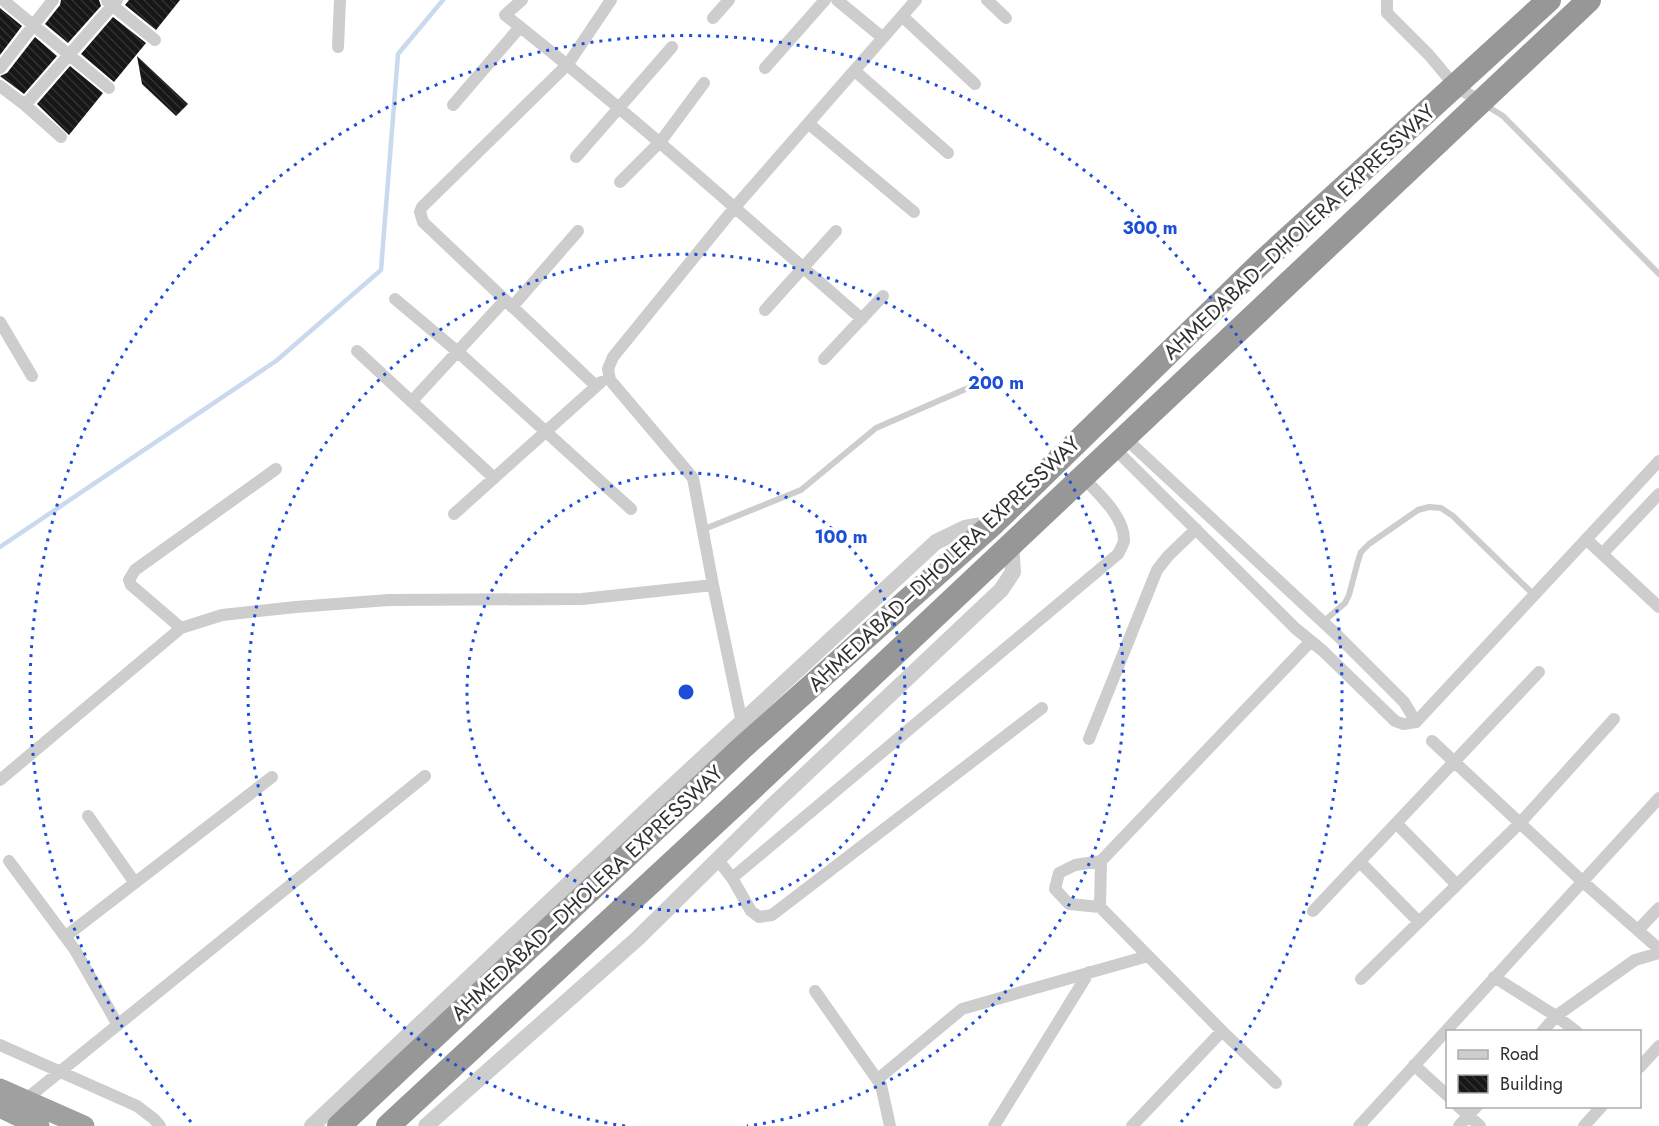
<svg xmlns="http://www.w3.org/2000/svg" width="1659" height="1126" font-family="Jost,sans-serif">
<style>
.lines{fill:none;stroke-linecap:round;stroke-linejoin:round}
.stream{stroke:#c9d9ee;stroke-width:4.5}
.building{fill:url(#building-back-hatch)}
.service{stroke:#cdcdcd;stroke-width:6}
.minor{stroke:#cdcdcd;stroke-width:12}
.tertiary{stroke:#cdcdcd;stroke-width:16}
.trunk{stroke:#a0a0a0;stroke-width:21}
.motorway{stroke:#979797;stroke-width:24}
.ring{fill:none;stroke:#1d4ed8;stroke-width:3;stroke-dasharray:3 6}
.labels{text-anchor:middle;stroke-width:6;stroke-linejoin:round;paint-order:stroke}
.street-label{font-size:21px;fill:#303030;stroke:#fff}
.centre{fill:#1d4ed8;stroke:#fff;stroke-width:3}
.ring-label{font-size:18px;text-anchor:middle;font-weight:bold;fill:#1d4ed8;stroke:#fff;stroke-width:6;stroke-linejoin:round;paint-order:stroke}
</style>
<defs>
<pattern id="building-back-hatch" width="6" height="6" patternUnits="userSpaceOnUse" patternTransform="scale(1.5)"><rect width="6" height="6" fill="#171717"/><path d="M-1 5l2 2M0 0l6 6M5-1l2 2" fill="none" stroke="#303030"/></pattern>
</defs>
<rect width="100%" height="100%" fill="#fff"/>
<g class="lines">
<path class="stream" d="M0,547L276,361L381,270L398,54L443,0"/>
</g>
<path class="building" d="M61,0H99L101,6L68,43L45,24L60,5Z
M129,0H180L156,30L125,5Z
M0,8L22,26L0,55Z
M113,17L146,43L114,82L81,54Z
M35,37L57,56L24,94L0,76L7,73Z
M137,56L188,104L176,116L142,84Z
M70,66L103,93L69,135L37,104Z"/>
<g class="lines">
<path class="service" d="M1485,105L1503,116L1659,274
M702,530L801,490L876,428L975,385
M1323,622L1345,603L1349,595L1358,561L1361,552L1369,544L1418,510L1429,507L1441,508L1453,516L1534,595"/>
<path class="minor" d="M3,0L109,88
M522,0L505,15C628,112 744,216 862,319
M837,0L883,38
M987,0L1006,18
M1387,0V13L1429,55L1455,86L1480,101
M107,1L155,40
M902,16L975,84
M713,18L729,0
M338,47L340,0
M0,68L53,0
M765,68L825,0
M855,71L948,153
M0,86L25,105L61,137
M25,105L117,0
M453,105L520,27
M809,124L914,212
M576,157L672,47
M620,182L661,141L704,83
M395,299L458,352L631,509
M512,307L578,231
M765,310L836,231
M0,322L32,376
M357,351L494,478
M824,359L883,296
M596,386L423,222L420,212L422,207L568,64L611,0
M412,401L505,300
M1124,437L1337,635L1404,702L1416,722
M1113,447L1295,628L1323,651L1395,721L1403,724L1416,722L1659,461
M276,469L135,570L129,580L131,585L181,628L222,615L296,607L389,600L582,599L713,585L693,478L610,380L608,369L613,357L735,207L916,0
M454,514L601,382
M1586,539L1659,607
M1602,554L1659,494
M713,585L742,723
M1042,708L772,915L759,917L751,911L732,878L1118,554C1120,550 1123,545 1124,541C1125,516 1097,493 1082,476
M1089,739L1157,570L1168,556L1196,529
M1432,741L1582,881L1659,949
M0,780L181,628
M88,816L135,883
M1397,824L1457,885
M718,860L732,878
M9,861L75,950L118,1025
M1360,862L1419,922
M1100,907L1069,904L1055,889L1059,873L1075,865L1101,861
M1313,911L1539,672
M1638,930L1659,908
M66,936L272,777
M1494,977L1556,1016L1577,1032
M1361,979L1520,823L1614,719
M815,991L881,1085L890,1126
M1222,1031L1276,1083
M1542,1032L1556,1016L1635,960L1659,953
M0,1045L137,1106L154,1119L160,1126
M1414,1065L1448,1096
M1640,1067L1659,1046
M878,1079L962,1009L1148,956
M25,1100L425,776
M1458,1106L1480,1126
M994,1126L1089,972
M1132,1126L1222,1031L1100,907L1101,861L1311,641
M1359,1126L1659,798
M1459,1126L1477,1106
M1584,1126L1602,1106"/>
<path class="tertiary" d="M312,1126L652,805L936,542L965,528L993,523
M426,1126L638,938L773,805L1001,590L1013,572L1011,543"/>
<path class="trunk" d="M0,1089L84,1126
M0,1107L39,1126"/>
<path class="motorway" d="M339,1126L743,747L994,523L1261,263L1549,0
M388,1126L743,797L1589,0"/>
</g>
<g class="ring">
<circle cx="686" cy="692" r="219"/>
<path d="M625 1126A438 438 0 1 1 747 1126"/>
<path d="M191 1122A656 656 0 1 1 1181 1122"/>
</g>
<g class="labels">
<g class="street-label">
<text transform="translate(1299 232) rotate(-43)" y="7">AHMEDABAD–DHOLERA EXPRESSWAY</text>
<text transform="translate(944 564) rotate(-43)" y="7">AHMEDABAD–DHOLERA EXPRESSWAY</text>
<text transform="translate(587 893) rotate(-43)" y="7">AHMEDABAD–DHOLERA EXPRESSWAY</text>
</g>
</g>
<circle cx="686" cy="692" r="9" class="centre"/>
<g class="ring-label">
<text x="1150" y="234">300 m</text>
<text x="996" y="389">200 m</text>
<text x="841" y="543">100 m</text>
</g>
<rect x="1446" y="1030" width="195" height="78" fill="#ffffff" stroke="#acacac" stroke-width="1.5"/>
<rect x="1458" y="1050" width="30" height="9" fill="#cdcdcd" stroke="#acacac" stroke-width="1.5"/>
<text x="1500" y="1060" font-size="18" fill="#303030">Road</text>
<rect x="1458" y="1075" width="30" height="18" fill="url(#building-back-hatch)" stroke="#acacac" stroke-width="1.5"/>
<text x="1500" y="1090" font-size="18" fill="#303030">Building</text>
</svg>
